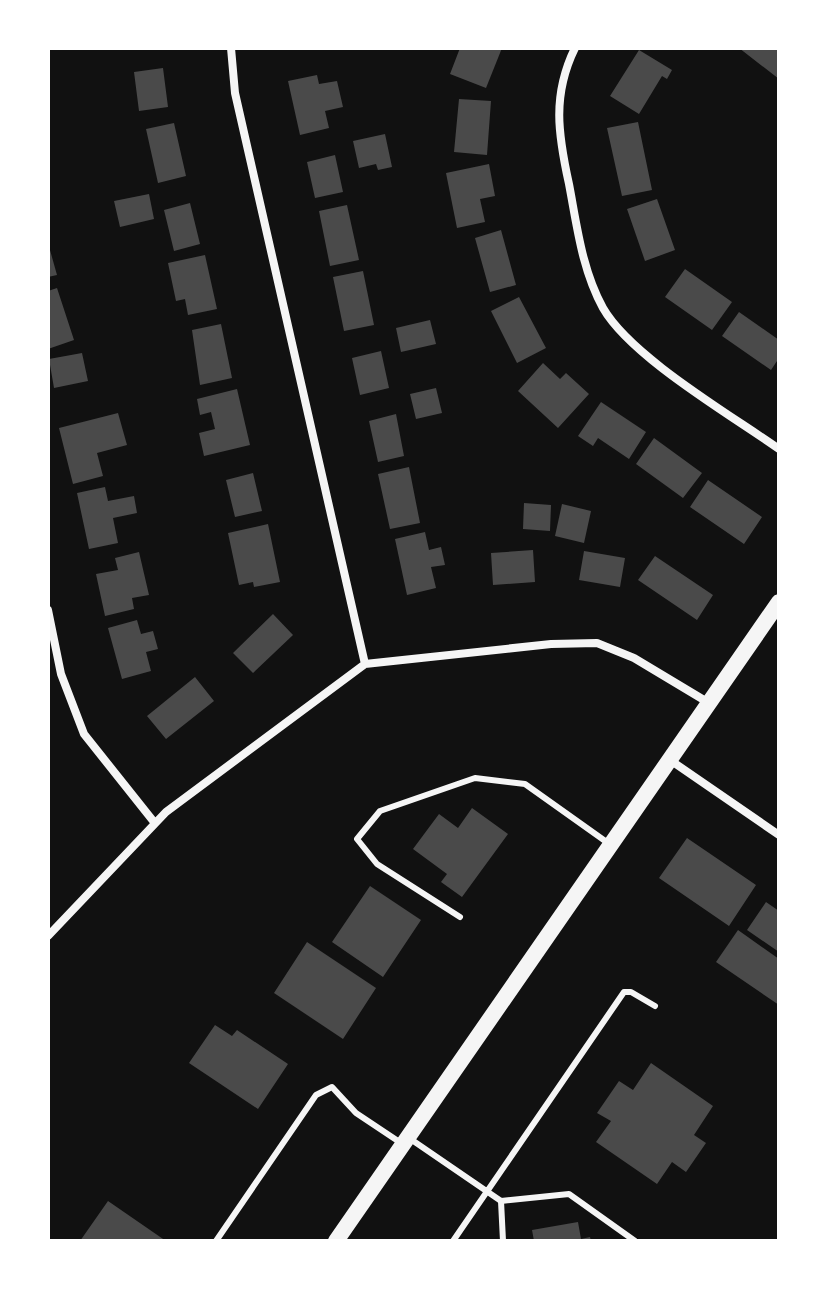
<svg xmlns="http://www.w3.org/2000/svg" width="827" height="1289" font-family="Montserrat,sans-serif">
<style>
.building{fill:#4a4a4a}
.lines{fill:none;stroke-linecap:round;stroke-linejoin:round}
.service{stroke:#f5f5f5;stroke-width:6}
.minor{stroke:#f5f5f5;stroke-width:8}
.secondary{stroke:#f5f5f5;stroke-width:16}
</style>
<rect width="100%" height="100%" fill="#111"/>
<path class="building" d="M460,48H502L486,88L450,74Z
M739,48H779V79Z
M639,50L672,70L667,79L662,76L639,114L610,96Z
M163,68L168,107L139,111L134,72Z
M317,75L319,84L337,81L343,107L325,111L329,128L300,135L288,81Z
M459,99L491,101L487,155L454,152Z
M638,122L652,190L622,196L607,128Z
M174,123L186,176L158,183L146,129Z
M385,134L392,167L378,170L376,164L359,168L353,141Z
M335,155L343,192L315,198L307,162Z
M489,164L495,196L480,199L485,222L457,228L446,173Z
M149,194L154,219L120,227L114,201Z
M657,199L675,250L645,261L627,209Z
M190,203L200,244L174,251L164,210Z
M347,205L359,260L330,266L319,211Z
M501,230L516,285L490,292L475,238Z
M48,243L57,275L48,277Z
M205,255L217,309L188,315L185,299L176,301L168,263Z
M685,269L732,302L712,330L665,297Z
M363,271L374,325L344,331L333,277Z
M57,288L74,340L48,349V291Z
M519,297L546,348L517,363L491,311Z
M739,312L779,340V358L771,370L722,336Z
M430,320L436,344L401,352L396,328Z
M221,324L232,378L200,385L192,330Z
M381,351L389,388L360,395L352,358Z
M82,353L88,381L54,388L49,359Z
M543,363L560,379L566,373L589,394L558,428L518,391Z
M436,388L442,413L416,419L410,394Z
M237,389L250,445L204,456L199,433L215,429L211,412L200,415L197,399Z
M601,402L646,432L629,459L598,438L593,446L578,436Z
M118,413L127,445L97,453L103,476L73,484L59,428Z
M396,414L404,456L378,462L369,421Z
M654,438L702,473L683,498L636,464Z
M409,467L420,523L390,529L378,474Z
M253,473L262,511L235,517L226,480Z
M708,480L762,517L744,544L690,507Z
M105,487L108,501L134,496L137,513L113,518L118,543L89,549L77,493Z
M524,503L551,505L550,531L523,529Z
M562,504L591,511L584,543L555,536Z
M268,524L280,582L254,587L253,582L239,585L228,533Z
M425,532L429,550L441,547L445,565L431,567L436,588L407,595L395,539Z
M533,550L535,582L493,585L491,553Z
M584,551L625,558L620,587L579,580Z
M139,552L149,595L132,598L134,609L105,616L96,574L118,570L115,558Z
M655,556L713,595L697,620L638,580Z
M273,614L293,635L253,673L233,653Z
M137,620L141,634L153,631L158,649L146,652L151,671L122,679L108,628Z
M195,677L214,701L166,739L147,716Z
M472,808L508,834L462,897L441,882L447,874L413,849L439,814L458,828Z
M687,838L756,885L729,926L659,878Z
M370,886L421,920L383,977L332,942Z
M766,902L779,911V952L747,930Z
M738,930L779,959V1005L716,962Z
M307,942L376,988L343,1039L274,993Z
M215,1025L232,1036L237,1030L288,1064L258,1109L189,1063Z
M651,1063L713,1106L694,1135L706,1143L686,1172L672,1162L657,1184L596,1142L611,1121L597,1113L619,1081L633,1090Z
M108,1201L166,1241H80Z
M578,1222L581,1239L590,1237L591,1241H534L532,1230Z"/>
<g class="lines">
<path class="service" d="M460,917L377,864L357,839L380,811L475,778L525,784L608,843
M409,1138L501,1201L569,1194L635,1241
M501,1201L503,1241
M216,1241L316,1095L332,1087L356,1113L401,1143
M453,1241L624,992H631L655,1006"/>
<path class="minor" d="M575,48C552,95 558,134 569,184C577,226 582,270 603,308C631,357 731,415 779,449
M48,610L61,674L84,734L154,822
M365,664L551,644L597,643L634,658L709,703
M670,760L779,835
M48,936L166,812L365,664L235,93L231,48"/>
<path class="secondary" d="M336,1241L779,602"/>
</g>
<rect width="827" height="1289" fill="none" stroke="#ffffff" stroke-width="100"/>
</svg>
